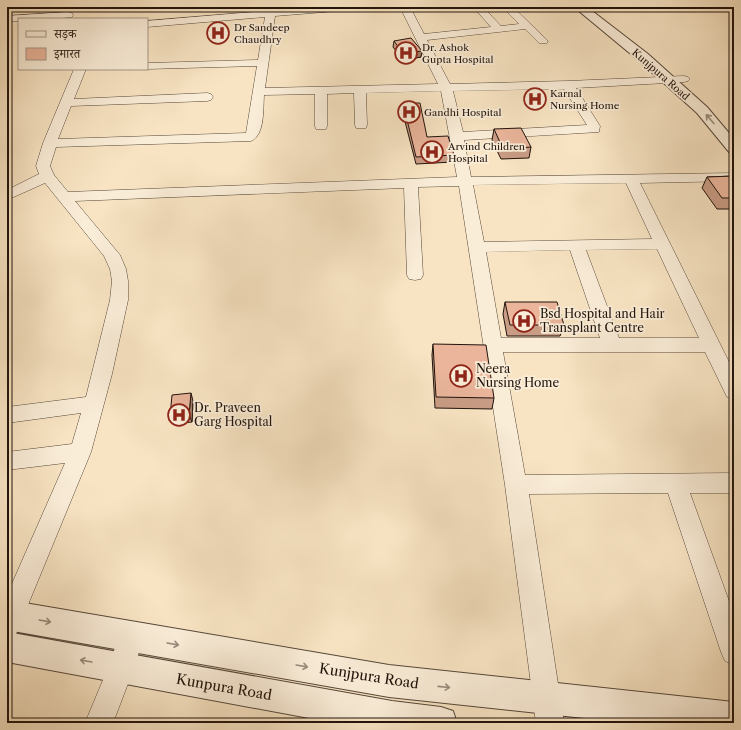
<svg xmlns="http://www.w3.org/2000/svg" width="741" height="730" font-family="'Libre Caslon Text','Noto Serif Devanagari',serif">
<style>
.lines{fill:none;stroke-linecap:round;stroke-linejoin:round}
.minor-casing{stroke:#56473a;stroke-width:1}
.tertiary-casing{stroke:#56473a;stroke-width:2}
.minor{fill:#faedd8;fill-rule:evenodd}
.tertiary{fill:#faedd8;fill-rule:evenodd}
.wall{fill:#c99c85;stroke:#20130c}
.shaded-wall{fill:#a47f6c;stroke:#20130c}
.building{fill:#eab59b;stroke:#20130c}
.oneway{stroke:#988b7c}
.labels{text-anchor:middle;stroke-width:3.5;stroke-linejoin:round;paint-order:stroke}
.far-poi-label{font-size:10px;fill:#20130c;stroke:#faedd8;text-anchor:start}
.far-street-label{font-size:10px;fill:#20130c;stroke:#faedd8}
.poi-label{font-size:12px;fill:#20130c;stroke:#faedd8;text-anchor:start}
.near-street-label{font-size:14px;fill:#20130c;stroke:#faedd8}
</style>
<rect width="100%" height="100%" fill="#f8e4c3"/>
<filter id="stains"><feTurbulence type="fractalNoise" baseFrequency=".005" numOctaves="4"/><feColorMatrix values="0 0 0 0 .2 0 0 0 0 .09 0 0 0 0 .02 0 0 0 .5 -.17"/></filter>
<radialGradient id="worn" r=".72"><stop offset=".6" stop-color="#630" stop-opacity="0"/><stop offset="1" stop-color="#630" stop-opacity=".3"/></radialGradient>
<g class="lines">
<g class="minor-casing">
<path id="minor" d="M314,7H354L349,10L275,16L265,88L438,84L400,7H410L424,34L491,27L473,7H483L501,26L519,24L502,7H513L548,41L547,43H539L525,29L427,40L450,84L568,81L684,76L688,77L690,79L688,81L684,82L576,88L600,126L599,132L464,140L471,177L734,173V181L640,183L734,372V400L727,397L705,352H503L525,475L734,473V493H690L734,615V665L725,661L721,652L668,493L529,494L564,723H536L505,485L459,186L418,187L423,275L421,279L415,280L409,279L407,275L404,188L75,201L120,255L126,269L128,281V300L112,374L91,452L16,634L7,638V595L65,463L7,470V452L72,444L81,413L7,423V407L86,397L110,300L112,281L110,269L104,256L45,183L7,200V190L39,174L36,166L43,143L74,69H86L74,99L207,93L211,94L213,97L211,100L207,101L71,106L58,139L246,133L257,66L147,69H145H147V63L258,60L265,17L147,27V21ZM564,89L587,125L463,132L453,91ZM441,91L457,177L68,192L54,175L50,166L56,147L251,141C265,135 263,109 264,95L315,94V126L316,129H326L327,126V94L354,93L355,125L356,128H366L367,125L366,93ZM626,183L652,239L484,242L473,185ZM657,249L699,338H619L586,250ZM570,250L600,338H501L486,252Z
M68,12L72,13L73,15L72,17L53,19H19V21L7,22V16Z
M131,623L140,627L144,636L134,668L113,723H85L108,668L122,627Z"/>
</g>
<g class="tertiary-casing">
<path id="tertiary" d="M574,7H587L648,54L707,107L734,139V154L729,152L697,113L638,60Z
M7,600L389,665L734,702V723H630L389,697L7,630Z
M7,632L392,701L441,707L453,711L457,723H336L7,662Z"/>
</g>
<use href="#minor" class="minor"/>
<use href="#tertiary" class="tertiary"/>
</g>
<path class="wall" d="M394,41L422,51L421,57L403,60L393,47Z
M403,103L427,137L454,155L453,162L416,164L402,110Z
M494,129L531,147L529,158L501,159L492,140Z
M734,176V209H717L702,188L707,177Z
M505,302L564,325L560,336H507L503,314Z
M433,344L494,398L492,409L435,408L432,355Z
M193,401L192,422L173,424L170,417Z"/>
<path class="shaded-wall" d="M422,51L421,57L403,60V53Z
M191,393L193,401L192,422L189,415Z"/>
<path class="building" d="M411,38L422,51L403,53L394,41Z
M403,103H420L427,137L448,136L454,155L416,157Z
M521,128L531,147L503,149L494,129Z
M734,176V198H722L707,177Z
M505,302H557L564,325H510Z
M433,344L486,345L494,398L436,397Z
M191,393L189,415L170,417L172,395Z"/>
<defs><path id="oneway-shaft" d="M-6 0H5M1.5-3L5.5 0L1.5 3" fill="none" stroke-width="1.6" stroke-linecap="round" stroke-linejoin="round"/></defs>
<g class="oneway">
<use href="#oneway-shaft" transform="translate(710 119) rotate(-131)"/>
<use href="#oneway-shaft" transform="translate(45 621) rotate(10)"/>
<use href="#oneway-shaft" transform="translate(173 644) rotate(10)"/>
<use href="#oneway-shaft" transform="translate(86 661) rotate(-170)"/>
<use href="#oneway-shaft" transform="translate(302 666) rotate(10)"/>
<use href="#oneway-shaft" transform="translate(444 687) rotate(6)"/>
</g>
<defs>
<g id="hospital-ring" transform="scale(1.15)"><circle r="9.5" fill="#faedd8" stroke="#8f2418" stroke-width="1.5"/><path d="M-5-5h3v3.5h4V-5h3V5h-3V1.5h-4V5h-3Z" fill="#8f2418"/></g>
</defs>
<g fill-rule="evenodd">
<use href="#hospital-ring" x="218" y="33"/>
<use href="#hospital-ring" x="406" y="53"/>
<use href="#hospital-ring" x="535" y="99"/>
<use href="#hospital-ring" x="409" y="112"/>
<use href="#hospital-ring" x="432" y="152"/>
<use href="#hospital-ring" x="524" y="321"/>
<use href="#hospital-ring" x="461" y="376"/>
<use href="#hospital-ring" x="179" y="415"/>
</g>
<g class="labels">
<g class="far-poi-label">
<text x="234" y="31">Dr Sandeep<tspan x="234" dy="12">Chaudhry</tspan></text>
<text x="422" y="51">Dr. Ashok<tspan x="422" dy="12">Gupta Hospital</tspan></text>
<text x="550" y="97">Karnal<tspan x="550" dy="12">Nursing Home</tspan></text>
<text x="424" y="116">Gandhi Hospital</text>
<text x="448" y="150">Arvind Children<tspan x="448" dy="12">Hospital</tspan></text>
</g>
<g class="far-street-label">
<text transform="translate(661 74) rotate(41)" y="4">Kunjpura Road</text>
</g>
<g class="poi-label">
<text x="540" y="318">Bsd Hospital and Hair<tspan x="540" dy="14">Transplant Centre</tspan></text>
<text x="476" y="373">Neera<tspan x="476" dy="14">Nursing Home</tspan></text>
<text x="194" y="412">Dr. Praveen<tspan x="194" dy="14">Garg Hospital</tspan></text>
</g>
<g class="near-street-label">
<text transform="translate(369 676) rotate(9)" y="5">Kunjpura Road</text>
<text transform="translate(224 687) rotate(10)" y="5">Kunpura Road</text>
</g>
</g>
<rect width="741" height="730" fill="none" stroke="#f8e4c3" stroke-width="24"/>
<rect x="8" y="8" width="725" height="714" fill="none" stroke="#20130c" stroke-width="2"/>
<rect x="12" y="12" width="717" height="706" fill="none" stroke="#20130c"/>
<rect x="18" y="18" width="130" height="52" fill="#faedd8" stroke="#a39686"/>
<rect x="26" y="31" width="20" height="6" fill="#faedd8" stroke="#a39686"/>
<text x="54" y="38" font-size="12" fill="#20130c">सड़क</text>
<rect x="26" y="48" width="20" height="12" fill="#eab59b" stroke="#a39686"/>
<text x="54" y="58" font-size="12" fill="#20130c">इमारत</text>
<rect width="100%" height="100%" filter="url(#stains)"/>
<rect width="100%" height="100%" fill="url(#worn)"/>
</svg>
